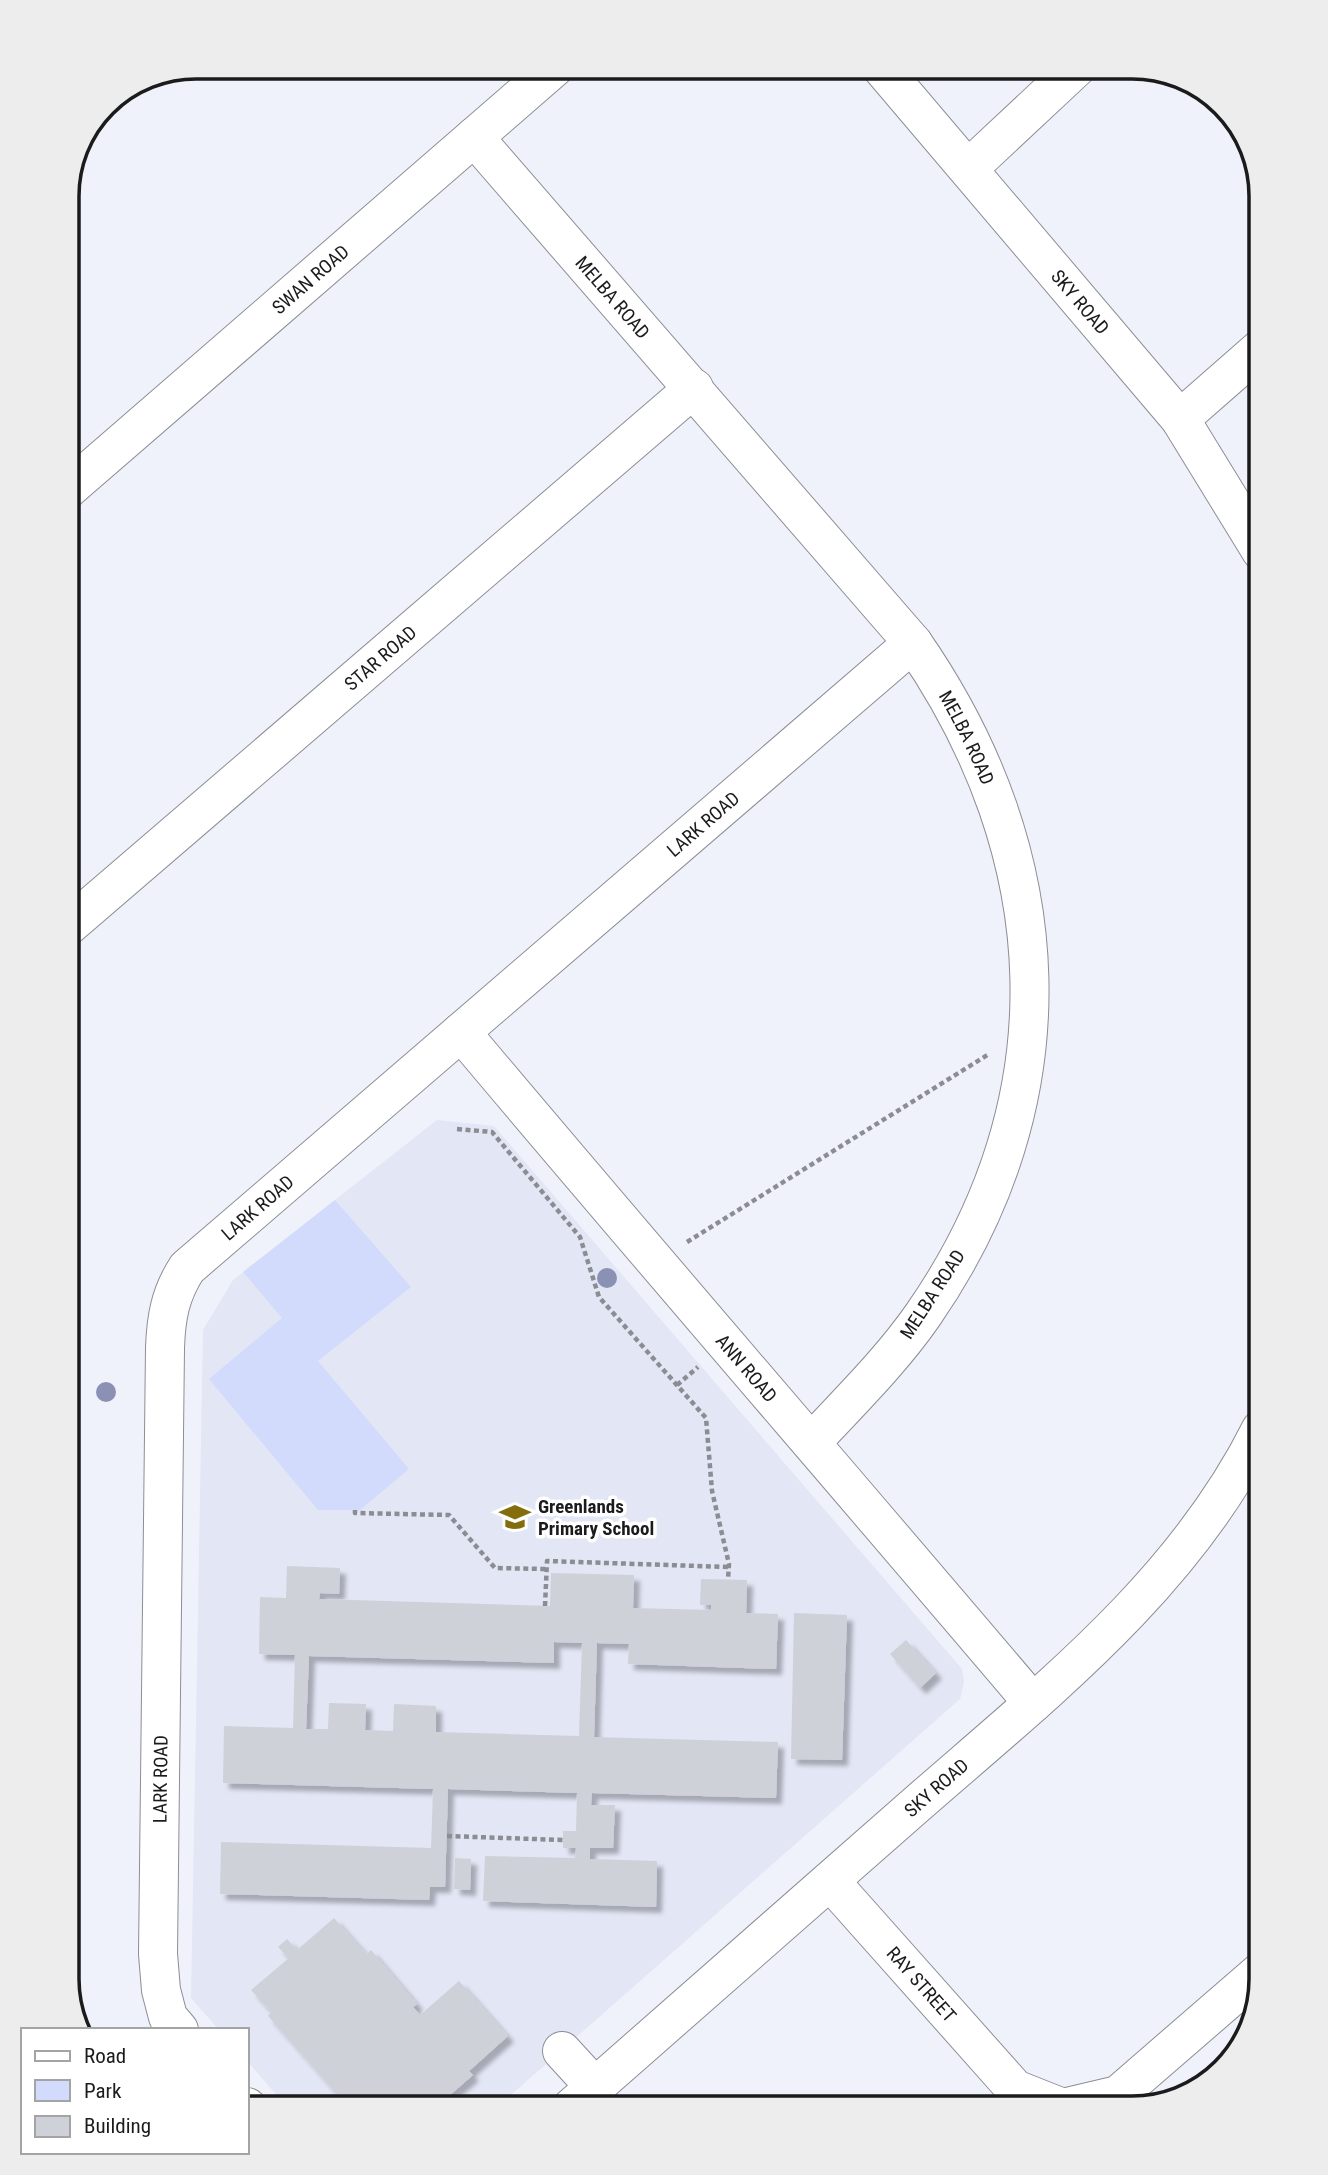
<svg xmlns="http://www.w3.org/2000/svg" width="1328" height="2175" font-family="'Roboto Condensed',sans-serif">
<style>
.built{fill:#e2e6f5}
.green{fill:#d3dbfc}
.building{fill:#cfd1d9;fill-rule:evenodd;filter:url(#shadow)}
.lines{fill:none;stroke-linecap:round;stroke-linejoin:round}
.minor-casing{stroke:#8c8e96;stroke-width:40}
.path{stroke:#8c8d93;stroke-width:4.5;stroke-dasharray:5 3.5;stroke-linecap:butt}
.minor{stroke:#fff;stroke-width:38}
.tree{fill:#8b91b4}
.labels{text-anchor:middle;stroke-width:7;stroke-linejoin:round;paint-order:stroke}
.street-label{font-size:19px;fill:#1b1b1e;stroke:#fff}
.poi-label{font-size:19px;font-weight:bold;fill:#1b1b1e;stroke:#fff;text-anchor:start}
.rim{fill:none;stroke:#1b1b1e;stroke-width:3.5}
</style>
<defs>
<filter id="shadow"><feDropShadow dx="6" dy="6" stdDeviation="2" flood-color="#0004"/></filter>
</defs>
<rect width="100%" height="100%" fill="#f0f2fb"/>
<path class="built" d="M437,1120L494,1126L962,1669L964,1682L960,1699L496,2108H288L247,2061V2030H219L191,1998L203,1330L233,1280Z"/>
<path class="green" d="M335,1200L411,1287L318,1361L409,1469L360,1510H318L209,1379L282,1318L243,1272Z"/>
<path class="building" d="M287,1566L340,1568L339,1594L320,1593L319,1599L550,1606L551,1573L634,1575L633,1608L711,1610V1605H700L701,1579L747,1580L746,1613L778,1614L776,1669L628,1664L629,1644L597,1643L594,1737L778,1742L776,1798L592,1793L591,1805H615L613,1848H590V1859L657,1861L656,1907L483,1901L485,1856L575,1858L576,1848H563V1831H576L577,1793L448,1789L445,1887H430L429,1900L220,1894L221,1842L431,1848L433,1789L223,1783L224,1726L293,1728L295,1655L259,1654L260,1597L286,1598ZM554,1642L582,1643L579,1736L436,1732V1706L394,1704L393,1731L365,1730L366,1704L329,1703L328,1729H306L309,1656L554,1663Z
M794,1613L847,1615L842,1760L791,1759Z
M906,1640L936,1673L920,1688L890,1654Z
M455,1858L471,1859L470,1890L454,1889Z
M334,1918L366,1954L371,1950L417,2004L413,2007L420,2015L459,1981L508,2036L469,2071L473,2075L435,2108H349L268,2016L271,2012L251,1990L289,1958L278,1947L287,1939L297,1950Z"/>
<g class="lines">
<g class="minor-casing">
<g id="minor">
<path id="s1" d="M881,67L1180,419L1261,551"/>
<path id="s2" d="M474,137L913,643C1060,855 1073,1099 923,1315C891,1361 850,1401 812,1442"/>
<path d="M969,168L1077,67"/>
<path d="M1180,419L1261,348"/>
<path id="s3" d="M67,490L555,67"/>
<path id="s4" d="M67,927L694,388"/>
<path id="s5" d="M461,1032C650,1257 843,1479 1033,1703"/>
<path id="s6" d="M830,1881L1015,2089L1063,2108L1118,2095L1261,1971"/>
<path id="s7" d="M179,2030L168,2017L161,1990L158,1954L165,1348C166,1318 170,1294 187,1268L913,643"/>
<path d="M562,2051L595,2087"/>
<path d="M247,2107L248,2108"/>
<path id="s8" d="M571,2108C686,2007 801,1906 917,1804C1045,1692 1184,1584 1261,1429"/>
</g>
</g>
<path class="path" d="M457,1129L492,1132L580,1237L599,1297L706,1418L712,1491L729,1564L728,1580
M687,1242L989,1054
M677,1385L698,1367
M355,1510V1513L449,1515L495,1568L546,1569
M545,1606L547,1561L728,1567
M447,1836L563,1840"/>
<use href="#minor" class="minor"/>
</g>
<g class="tree">
<circle cx="607" cy="1278" r="10"/>
<circle cx="106" cy="1392" r="10"/>
</g>
<defs>
<g id="school-bare" transform="scale(2.415)"><path d="M0-5L7-2L0 1L-7-2ZM-4 1L0 2.5L4 1V4Q0 6-4 4Z" fill="#846e0c" stroke="#fff" stroke-width="2.5" paint-order="stroke"/></g>
</defs>
<g fill-rule="evenodd">
<use href="#school-bare" x="515" y="1517"/>
</g>
<g class="labels">
<g class="street-label">
<text dy="7" stroke="none"><textPath href="#s3" startOffset="322">SWAN ROAD</textPath></text>
<text dy="7" stroke="none"><textPath href="#s2" startOffset="212">MELBA ROAD</textPath></text>
<text dy="7" stroke="none"><textPath href="#s1" startOffset="308">SKY ROAD</textPath></text>
<text dy="7" stroke="none"><textPath href="#s4" startOffset="413">STAR ROAD</textPath></text>
<text dy="7" stroke="none"><textPath href="#s2" startOffset="779">MELBA ROAD</textPath></text>
<text dy="7" stroke="none"><textPath href="#s7" startOffset="1452">LARK ROAD</textPath></text>
<text dy="7" stroke="none"><textPath href="#s7" startOffset="864">LARK ROAD</textPath></text>
<text transform="translate(932 1294) rotate(-57)" y="7">MELBA ROAD</text>
<text dy="7" stroke="none"><textPath href="#s5" startOffset="441">ANN ROAD</textPath></text>
<text dy="7" stroke="none"><textPath href="#s7" startOffset="256">LARK ROAD</textPath></text>
<text dy="7" stroke="none"><textPath href="#s8" startOffset="486">SKY ROAD</textPath></text>
<text dy="7" stroke="none"><textPath href="#s6" startOffset="138">RAY STREET</textPath></text>
</g>
<g class="poi-label">
<text x="538" y="1513">Greenlands<tspan x="538" dy="22">Primary School</tspan></text>
</g>
</g>
<path d="M0 0H1328V2175H0ZM196 79H1132A117 117 0 0 1 1249 196V1979A117 117 0 0 1 1132 2096H196A117 117 0 0 1 79 1979V196A117 117 0 0 1 196 79Z" fill="#ededed" fill-rule="evenodd"/>
<path class="rim" d="M196 79H1132A117 117 0 0 1 1249 196V1979A117 117 0 0 1 1132 2096H196A117 117 0 0 1 79 1979V196A117 117 0 0 1 196 79Z"/>
<rect x="21" y="2028" width="228" height="126" fill="#ffffff" stroke="#a4a4a5" stroke-width="2"/>
<rect x="35" y="2051" width="35" height="10" fill="#ffffff" stroke="#a4a4a5" stroke-width="2"/>
<text x="84" y="2063" font-size="21" fill="#1b1b1e">Road</text>
<rect x="35" y="2080" width="35" height="21" fill="#d3dbfc" stroke="#a4a4a5" stroke-width="2"/>
<text x="84" y="2098" font-size="21" fill="#1b1b1e">Park</text>
<rect x="35" y="2116" width="35" height="21" fill="#cfd1d9" stroke="#a4a4a5" stroke-width="2"/>
<text x="84" y="2133" font-size="21" fill="#1b1b1e">Building</text>
</svg>
